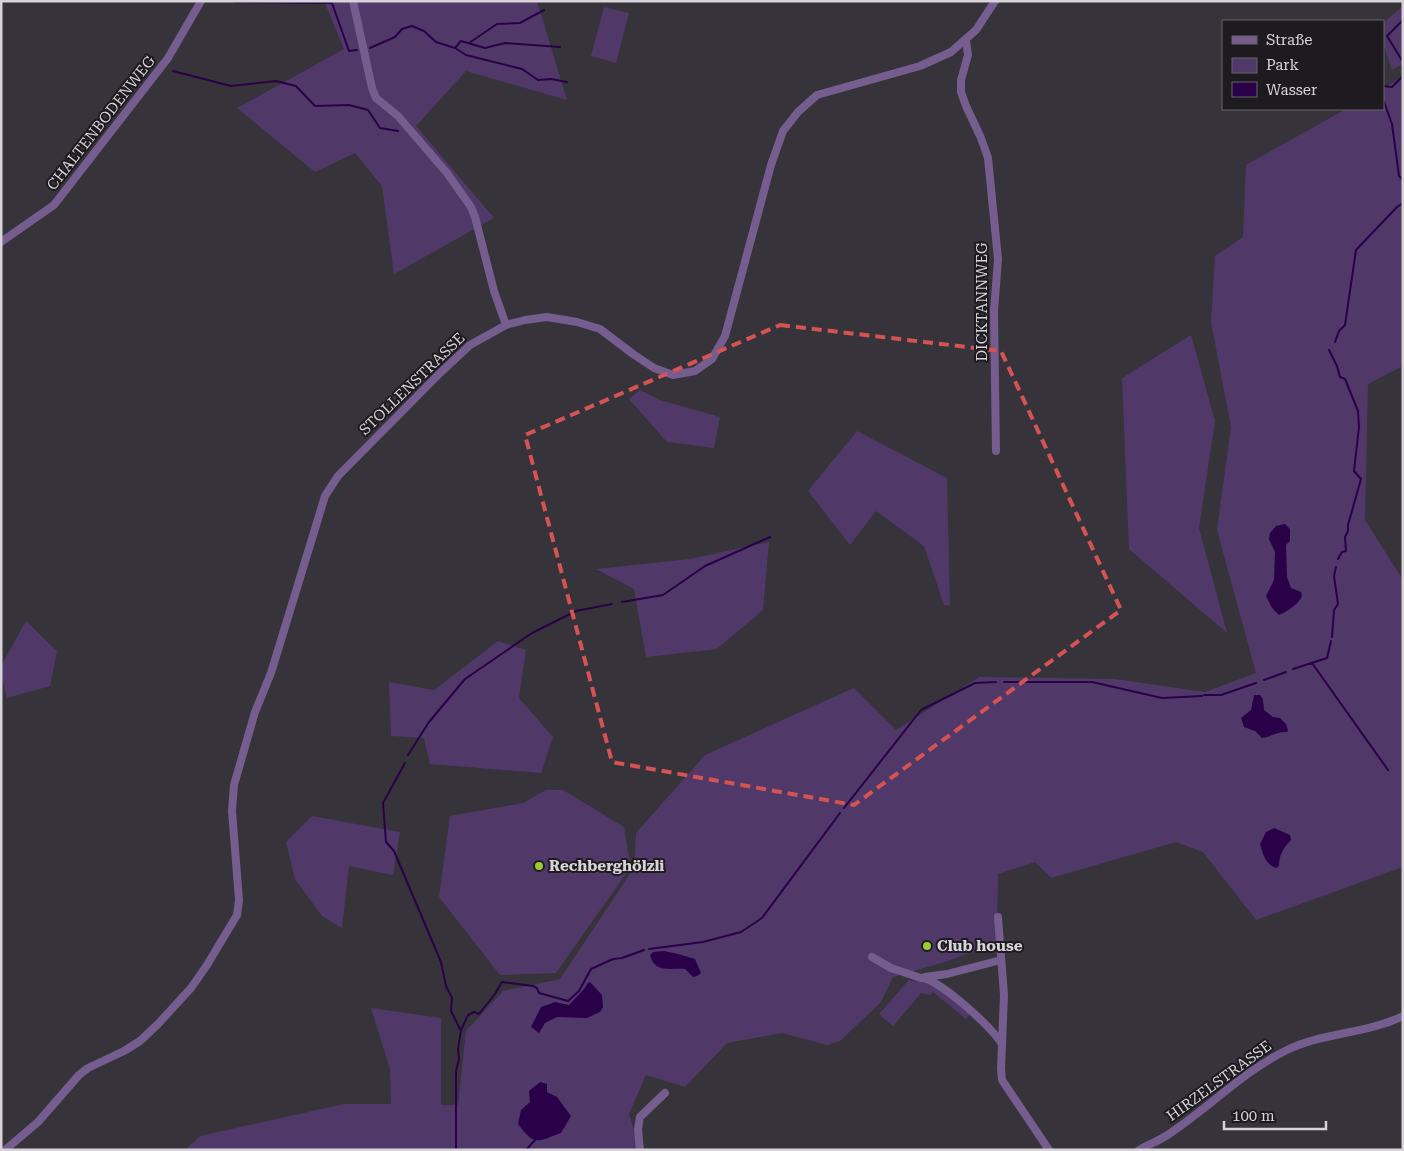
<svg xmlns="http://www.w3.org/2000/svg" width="1404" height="1151" font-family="'Roboto Serif',serif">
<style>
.green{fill:#503968}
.water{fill:#2a0048}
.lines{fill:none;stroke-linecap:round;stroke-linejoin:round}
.stream{stroke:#2a0048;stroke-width:2}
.minor{stroke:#755d8f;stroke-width:8}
.marked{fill:none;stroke:#d65354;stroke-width:4;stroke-dasharray:10 6;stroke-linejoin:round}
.poi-dot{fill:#9cca31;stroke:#1d1b1f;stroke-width:2}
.labels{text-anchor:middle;stroke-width:4;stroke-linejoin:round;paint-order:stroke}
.street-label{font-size:15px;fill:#d6d4d9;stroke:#1d1b1f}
.poi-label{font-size:15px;font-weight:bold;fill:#d6d4d9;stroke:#1d1b1f;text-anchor:start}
</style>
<rect width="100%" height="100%" fill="#36333a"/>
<path class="green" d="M324,1H537L567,100L466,71L416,126L494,218L394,274L382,186L355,153L315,172L237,108L344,49Z
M1403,6V64L1392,70L1383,44V23Z
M604,7L629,13L616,63L591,56Z
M1403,77V366L1368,384L1365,520L1403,580V867L1256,920L1203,852L1176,842L1051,878L1035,862L998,874L997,943L945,962L893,977L881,1002L840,1041L827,1045L782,1033L727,1043L685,1087L646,1075L629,1114L638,1144L636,1150H185L200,1136L344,1104H391L390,1069L371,1008L441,1018V1105H458L466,1031L503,991L560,979L634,868L636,833L705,755L854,688L896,730L979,677L1115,679L1205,692L1256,673L1217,530L1231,427L1211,322L1215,256L1243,237L1246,165L1346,109H1383V88Z
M1191,335L1215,421L1199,528L1227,633L1129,549L1122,378Z
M640,390L660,400L720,417L714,448L667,442L629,399Z
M857,431L947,478L950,606L944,605L924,546L876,511L850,545L808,491Z
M769,542L763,610L717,649L646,657L634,589L596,569L690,559Z
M26,621L57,651L50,686L7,698L1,674V666Z
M498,641L526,650L519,698L553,737L541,773L430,764L424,738L391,736L389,682L434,690Z
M546,790H563L624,827L630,863L625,875L556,973L500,975L439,897L450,816L523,803Z
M312,816L400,832L393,875L349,866L342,928L322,916L295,879L286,842Z
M909,980C941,983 947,994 970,1014L966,1019L933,992L930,995L921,993L893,1026L879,1014Z"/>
<path class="water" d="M1285,524L1290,529V541L1286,545L1287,577L1291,588L1301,592L1302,596C1299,604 1286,612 1279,615L1272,608L1266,596L1274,580L1275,552L1269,539L1270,533L1276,526Z
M1254,695H1260L1263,699L1264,710L1273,717L1280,718L1286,724L1288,730L1287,732C1279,731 1270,737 1262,738L1255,731L1244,727L1241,718L1251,710Z
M1274,828L1290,835L1291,840C1283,848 1279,855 1279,866L1276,868C1265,864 1263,854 1260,844L1266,832Z
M664,951L678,954L695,959L701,973L697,976L693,977L685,969C668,968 655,973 650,955L653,952Z
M590,982L602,995L603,1007L600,1012L587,1018L557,1017L545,1023L539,1033L531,1027L541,1007L555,1002L569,1005L584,989L588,983Z
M540,1082L547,1084V1092L557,1097L571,1116L561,1133C537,1142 534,1146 518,1124L521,1110L530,1102L529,1091Z"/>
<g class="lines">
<path class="stream" d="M234,2L332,3L349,51L357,50
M1403,20L1387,36L1403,62
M469,43L497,24L520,23L544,10
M370,48L395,37L402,29L412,26L424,31L436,42L455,48L461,41L485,48L505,43L560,47
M455,48L466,55L522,69L538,80L551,79L567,82
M173,71L231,86L276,81L296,86L315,106L349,105L368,110L380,128L398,131
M1383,86L1392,87L1403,76
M1383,99L1392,124L1399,176L1403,180
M1335,342L1339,331L1345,325L1356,250L1397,207L1403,203
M1329,350L1337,366L1340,377L1345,379L1358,411L1359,427L1354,471L1361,479L1348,525V531L1345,537L1346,551L1342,552L1338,559
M622,602L663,595L705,566L770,537
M1332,637L1334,610L1338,604L1334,576L1336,567
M1312,663L1388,770
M1293,669L1327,658L1331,641
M1264,680L1286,672
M1004,682H1092L1162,698L1202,696
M1204,695H1221L1256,683
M408,755L429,722L465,679L532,633L576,611L612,604
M405,763L383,803L386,842L394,851L441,962L446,986L452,998L451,1011L460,1029
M844,808L921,710L975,683L996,682
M649,949L703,942L741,932L762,918L840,813
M456,1150V1071L459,1059L458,1049L461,1030L468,1015L474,1012L479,1014L495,994L502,982L533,986L537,988L539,993L568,1001L579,991L591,969L613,959L622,958L644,950
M526,1150L535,1140"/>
<path class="minor" d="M353,1L372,88L376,98L398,116L447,173L471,207L475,217L494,291L506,325
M966,40L968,55L961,80V92L966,106L981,138L988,158L998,259L994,311L996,451
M1,242L54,205L168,58L201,1
M998,917L1004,995L1001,1069L1002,1080L1049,1150
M872,957L891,968L921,978C937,977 994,1029 1002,1044
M925,977L947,974L1001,960
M5,1150L38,1122L79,1075L88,1068L124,1051L140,1041L158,1024L191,988L207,965L237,915L239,900L232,811L234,785L255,712L271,673L325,496L338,476L440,373L470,345L506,325L525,320L547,317L577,322L600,329L633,354L654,368L673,375L695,371L712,359L725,336L771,165L783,131L798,112L817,95L920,66L951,52L976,30L995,1
M640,1150L638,1129L640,1117L665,1093
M1139,1150C1148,1145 1158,1141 1166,1136C1208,1109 1242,1072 1287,1050C1324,1032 1366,1034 1403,1016"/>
</g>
<path class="marked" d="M780,325L1001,351L1121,610L854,805L612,762L525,435Z"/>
<g class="poi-dot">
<circle cx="539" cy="866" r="5"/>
<circle cx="927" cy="946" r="5"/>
</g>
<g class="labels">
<g class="street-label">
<text transform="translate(101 123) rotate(-52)" y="5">CHALTENBODENWEG</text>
<text transform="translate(982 302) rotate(-90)" y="5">DICKTANNWEG</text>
<text transform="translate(412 384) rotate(-44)" y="5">STOLLENSTRASSE</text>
<text transform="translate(1219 1081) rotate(-36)" y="5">HIRZELSTRASSE</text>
</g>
<g class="poi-label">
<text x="549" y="871">Rechberghölzli</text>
<text x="937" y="951">Club house</text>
</g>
</g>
<rect width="1404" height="1151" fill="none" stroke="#d6d4d9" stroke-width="5"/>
<rect x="1222" y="20" width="162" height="90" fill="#1d1b1f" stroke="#676569"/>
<rect x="1232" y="36" width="25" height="8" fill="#755d8f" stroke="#676569"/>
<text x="1266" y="45" font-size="15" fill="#d6d4d9">Straße</text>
<rect x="1232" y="58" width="25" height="15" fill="#503968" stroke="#676569"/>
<text x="1266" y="70" font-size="15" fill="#d6d4d9">Park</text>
<rect x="1232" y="82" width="25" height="15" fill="#2a0048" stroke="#676569"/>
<text x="1266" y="95" font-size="15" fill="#d6d4d9">Wasser</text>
<path d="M1224 1121v8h102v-8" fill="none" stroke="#d6d4d9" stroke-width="2.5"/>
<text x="1232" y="1121" font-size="15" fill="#d6d4d9" stroke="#1d1b1f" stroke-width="4" paint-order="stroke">100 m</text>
</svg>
